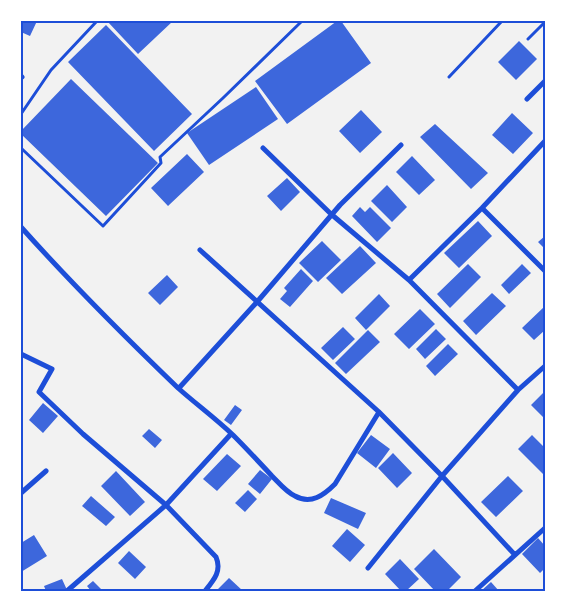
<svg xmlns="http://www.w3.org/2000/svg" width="566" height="612" font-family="Poppins,sans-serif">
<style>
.building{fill:#3d67dc}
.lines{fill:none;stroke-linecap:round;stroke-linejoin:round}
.service{stroke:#1d4ed8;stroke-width:3}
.minor{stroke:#1d4ed8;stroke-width:5}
.neatline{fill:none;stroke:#1d4ed8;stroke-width:2}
</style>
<rect width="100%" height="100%" fill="#f2f2f2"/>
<path class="building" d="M21,21H37L30,36L21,32Z
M107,21H173L138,54Z
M337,21H341L371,63L287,124L255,81Z
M106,25L192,114L154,151L68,62Z
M519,41L537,59L516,80L498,62Z
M71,79L158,163L106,216L21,134V131Z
M256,87L278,119L209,165L187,133Z
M361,110L382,132L360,153L339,131Z
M512,113L533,133L513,154L492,135Z
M435,124L488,173L471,189L420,137Z
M187,154L204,172L168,206L151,188Z
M412,156L435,180L419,195L396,172Z
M287,178L300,192L281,211L267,196Z
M387,185L407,207L392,222L371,201Z
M360,207L365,212L370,207L391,228L377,242L352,216Z
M478,221L492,236L459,268L444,253Z
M545,236V249L538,242Z
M322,241L341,260L318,282L299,263Z
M360,246L376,263L342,294L326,278Z
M468,264L481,277L450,308L437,294Z
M522,264L531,273L509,294L501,285Z
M301,269L313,281L290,307L280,299L287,291L284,288Z
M167,275L178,287L160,305L148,293Z
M492,293L506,306L476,335L463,321Z
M379,294L390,306L366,330L355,318Z
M545,306V330L534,340L522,328Z
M420,309L435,324L409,349L394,334Z
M343,327L355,339L333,360L321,348Z
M436,329L446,339L425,359L416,349Z
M368,330L380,342L346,374L335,363Z
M448,344L458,354L435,376L426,366Z
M545,391V419L531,405Z
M43,403L58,416L43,433L29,420Z
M235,405L242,410L231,425L224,420Z
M149,429L162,440L155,448L142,436Z
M371,435L390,449L376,468L357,453Z
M532,435L545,448V476L518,449Z
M393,453L412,473L397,488L378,468Z
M227,454L241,466L217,491L203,479Z
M260,470L272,479L260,494L248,484Z
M116,471L145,502L130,516L101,486Z
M508,476L523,491L496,517L481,502Z
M248,490L257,499L245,512L235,503Z
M91,496L115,517L106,526L82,506Z
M331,498L366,513L358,529L324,513Z
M347,529L365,545L350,562L332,546Z
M34,535L47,556L21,572V543Z
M538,538L545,546V568L540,573L522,554Z
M434,549L461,577L447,591H435L414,569Z
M129,551L146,567L135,579L118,563Z
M400,559L419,579L406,591H401L385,574Z
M229,578L243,591H219L218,589Z
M62,579L67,590L46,591L44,586Z
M93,581L101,589L99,591H91L87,586Z
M491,582L499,591H481Z"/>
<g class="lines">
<path class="service" d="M528,39L545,22
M449,77L502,21
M21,114L51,70L97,21
M21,148L103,226L161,163L160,157L223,98L302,21"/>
<path class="minor" d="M21,76L22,77
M527,99L545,81
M263,148L331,214L409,280L518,390
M482,208L545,271
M21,227C71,283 124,336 178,388C196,404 215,418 233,435C246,448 259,462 272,476C279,483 286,492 295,496C311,505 324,495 335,484L379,412
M200,250L379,412L442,476L515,555
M409,280L482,208L545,141
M21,354L52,369L39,392L83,434L166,505L216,557C222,571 214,580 205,591
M179,388L257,302L340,205L401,145
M21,493L46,471
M368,568L442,476L518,390L545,366
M67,591L166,505L231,434
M475,591L545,528"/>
</g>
<rect width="566" height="612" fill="none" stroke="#ffffff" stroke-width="45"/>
<rect x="22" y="22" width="522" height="568" class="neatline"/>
</svg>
